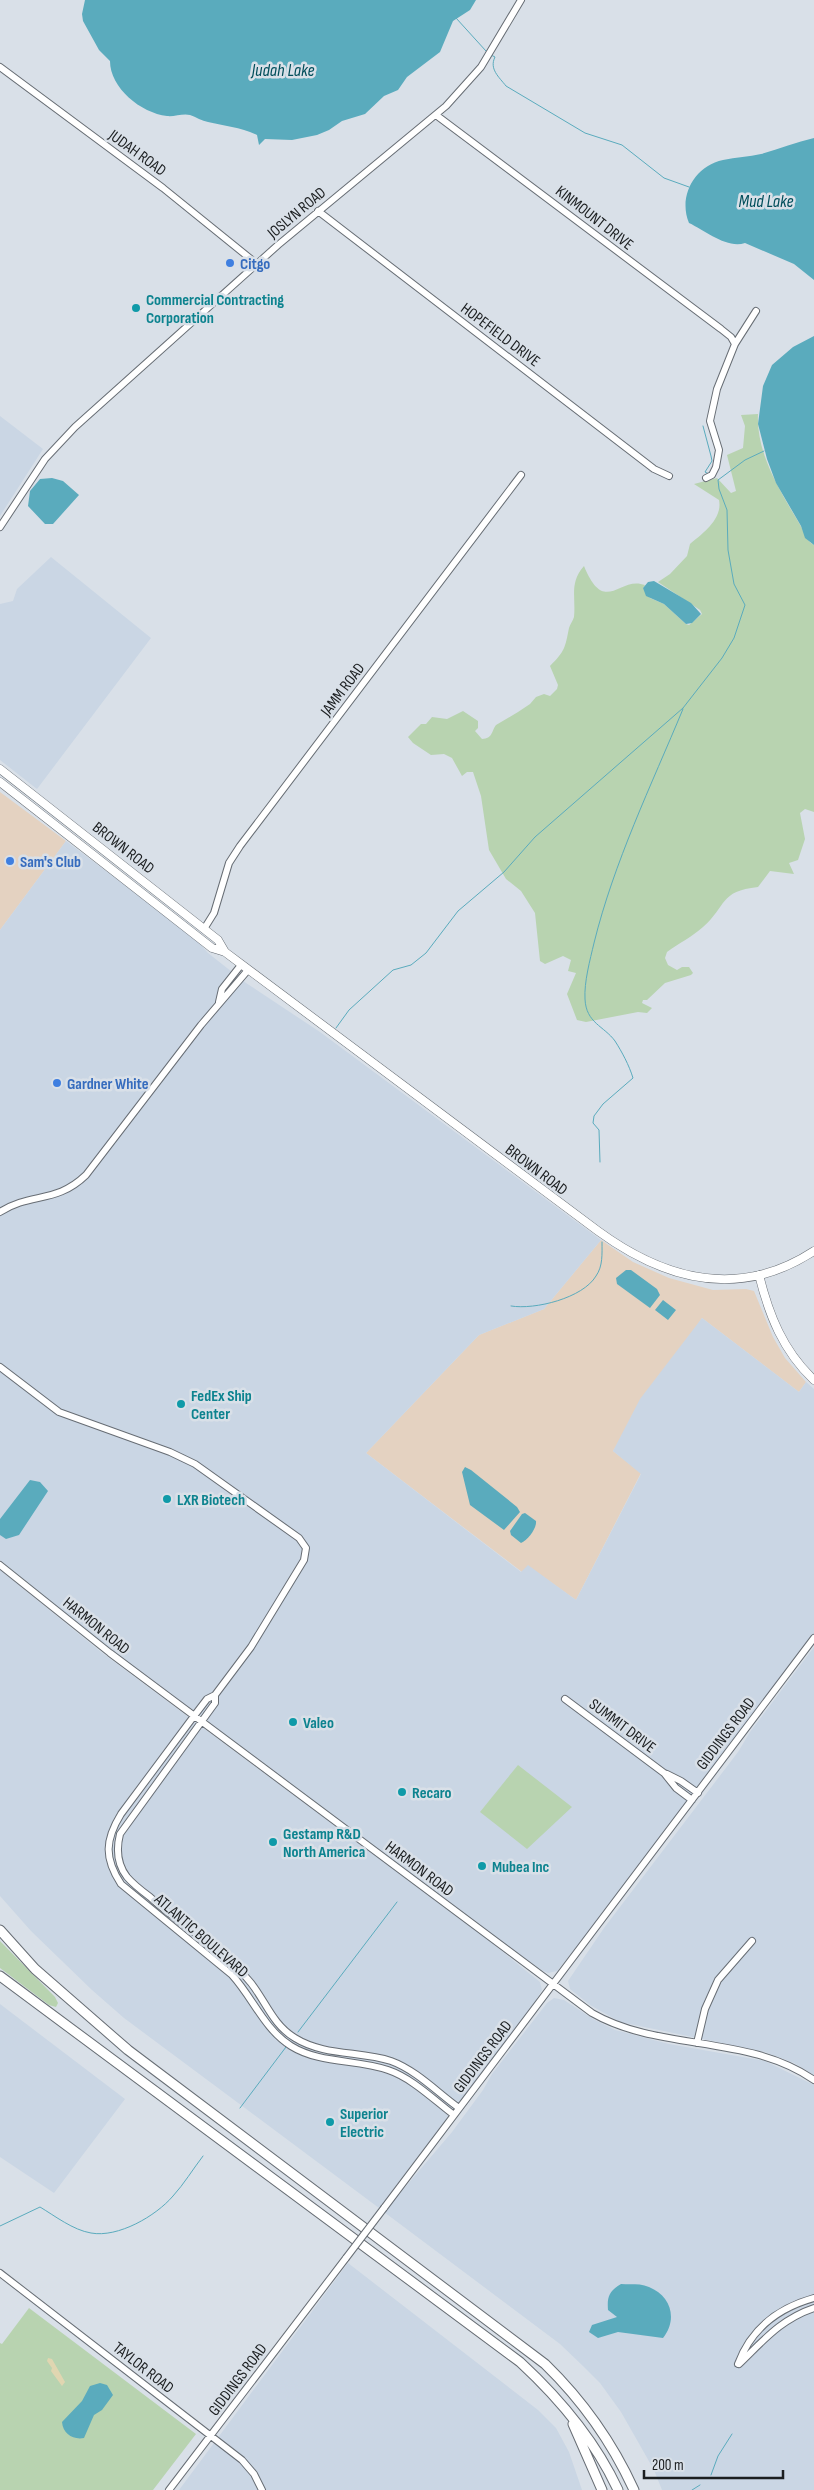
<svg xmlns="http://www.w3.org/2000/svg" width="814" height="2490" font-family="'Sofia Sans Condensed',sans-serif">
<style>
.commercial{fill:#e4d2c1}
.built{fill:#cad6e4}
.green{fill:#b8d3b0}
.sand{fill:#e0d6b1}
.water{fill:#5aabbd}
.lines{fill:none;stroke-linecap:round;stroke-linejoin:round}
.stream{stroke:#5aabbd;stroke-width:1}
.minor-casing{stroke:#676d74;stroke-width:8}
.major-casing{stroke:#676d74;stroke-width:9}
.highway-casing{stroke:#676d74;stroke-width:11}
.minor{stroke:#fff;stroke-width:6}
.major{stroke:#fff;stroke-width:8}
.highway{stroke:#fff;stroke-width:9}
.minor-bridge-casing{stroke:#676d74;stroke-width:8;stroke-linecap:butt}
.minor-bridge{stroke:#fff;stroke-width:6}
.shop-dot{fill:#3f7fe0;stroke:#d9e0e8;stroke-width:2}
.culture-dot{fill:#0f9aa8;stroke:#d9e0e8;stroke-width:2}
.labels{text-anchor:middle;stroke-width:5;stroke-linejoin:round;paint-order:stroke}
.street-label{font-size:16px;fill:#1b1e20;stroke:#d9e0e8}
.shop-label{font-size:16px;font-weight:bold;fill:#366cbe;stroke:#d9e0e8;text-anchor:start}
.culture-label{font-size:16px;font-weight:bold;fill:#0d838f;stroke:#d9e0e8;text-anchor:start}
.water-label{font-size:18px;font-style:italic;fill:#024e5b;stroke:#d9e0e8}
</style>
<rect width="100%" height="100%" fill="#d9e0e8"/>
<path class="commercial" d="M0,792L66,841L0,930Z
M601,1240L633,1262L669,1278L713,1290L746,1289L754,1291L773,1337L785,1358L806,1382L799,1392L702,1318L613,1451L641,1473L576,1600L528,1566L522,1572L366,1453L479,1335L544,1309Z"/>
<path class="built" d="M0,416L43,449L0,516Z
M51,557L151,638L37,789L0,760V604L13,601L17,589Z
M66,841L194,937L208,953L246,983L320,1032L601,1240L544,1309L479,1335L366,1453L521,1572L528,1565L576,1600L641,1474L613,1451L640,1399L702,1318L799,1392L806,1382L814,1389V1634L615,1899L557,1971L548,1973L543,1971L512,1949L87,1631L0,1560V930Z
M0,1570L101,1652L483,1936L540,1982L542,1990L535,2002L379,2208L124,2018L92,1990L31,1931L0,1896Z
M814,1647V2075L794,2063L765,2052L620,2022L590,2005L570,1989L568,1981L604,1928L738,1752L750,1732Z
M554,1998L564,2000L593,2019L615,2030L669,2044L765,2061L814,2085V2490H662L654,2470L621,2412L600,2383L583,2366L560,2344L384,2212L452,2132L483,2090L492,2074L547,2003Z
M0,2004L125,2099L54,2193L0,2157Z
M348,2263L538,2410L556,2428L569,2452L582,2490H179Z"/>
<path class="green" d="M758,414C756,453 780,491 799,523C804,531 805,540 814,545V812L805,809L800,813L805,839L798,860L789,863L794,874L770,871L758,887C719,891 727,906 703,927C692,937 679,943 667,952L665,958L668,965L677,970L682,967H689L693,973L691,975L665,983L647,1000H643L642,1003L652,1008L647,1013L638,1012L586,1022L577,1020L567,994L576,973L568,971L571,960L563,956L545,964L540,961L535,913L521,891L506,879L489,850L481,796L473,772H467L462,776L452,758L444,754L431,755L413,743L408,737L421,724H426L432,717L447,719L463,711L478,721V728L475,731L482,739C493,738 491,732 496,725L518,712L530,704L536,697L544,694L550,696L557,689L558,685L550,666C565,651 565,648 569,628C570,624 573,621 574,617C576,597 569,583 584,566C605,617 619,575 645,585L643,588L650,598L664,604L686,624L689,625L702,614L700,610L658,582L670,574L687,556L690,544C702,534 723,519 719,500L694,484L717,478L731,493L736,491L727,455L743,448L745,426L741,415Z
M518,1765L572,1807L527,1849L480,1812Z
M0,1941L55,1997L58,2003L56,2007L49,2005L0,1968Z
M29,2308L196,2434L153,2490H0V2343L2,2344Z"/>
<path class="sand" d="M48,2358L52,2359L65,2382L62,2386L51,2371L52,2368L47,2361Z"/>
<path class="water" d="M85,0H476L470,10L453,21L440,52L407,77L398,90L384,96L365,114L342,121L329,130L317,135L292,140L265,139L259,145L257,135C241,127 224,126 208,122C202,121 196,117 190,115C183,113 174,117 167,116C141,113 110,88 110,61L99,50L83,21L82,14Z
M814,138V280L794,264L745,243C727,249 706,231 689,223C678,197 694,166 723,160C736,157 749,157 761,154C779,149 796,142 814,138Z
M814,336V545L805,538L801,526L776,483L767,459L758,424L763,386L772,365L793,347Z
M52,478L63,481L79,495L53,524H45L28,506L30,491L40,479Z
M654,581L691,603L701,614L692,623L686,624L664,604L646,596L643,588L648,582Z
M626,1270H631L657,1289L660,1295L650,1308L617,1284L616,1278Z
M663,1300L676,1310L668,1320L655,1310Z
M465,1467L471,1470L517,1507L520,1512L504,1530L470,1505L462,1472Z
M30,1480L40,1482L48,1491L19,1535L6,1539L0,1535V1519Z
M525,1513L536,1521C537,1528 528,1540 521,1543L511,1535L510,1531L522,1514Z
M621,2284C630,2285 640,2283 649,2287C671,2296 678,2319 663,2338L618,2332L598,2338L589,2332L592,2325L617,2317L608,2310C607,2297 609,2291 621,2284Z
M100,2383L107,2385L113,2395L102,2410L94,2415L84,2438C73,2440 63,2434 62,2422L82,2401L90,2386Z"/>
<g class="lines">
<path class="stream" d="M456,18L486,51
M491,55L495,57C489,69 499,77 506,86L585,133L622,145L664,178L689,187
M703,426L711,456L712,461L705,472L709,474
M336,1028L349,1010L393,970L411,965L426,953L458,911L504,872L535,837L683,708L722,658L734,638L745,605L734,584L728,550L727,510L719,489L718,480L745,460L764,451
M600,1162L599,1130L593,1123L594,1116L603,1104L633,1078C629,1065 622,1052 615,1041C604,1026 586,1023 585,999C584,982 590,960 594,943C614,862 651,786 683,709
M511,1306C535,1310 583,1298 596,1276C603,1266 602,1254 602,1242
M298,2032L397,1902
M240,2108L286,2047
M0,2226L40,2207C55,2216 73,2230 91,2233C118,2238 156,2216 173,2196C184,2184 193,2169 203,2156
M711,2475L718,2456L732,2434
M692,2490L700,2485"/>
<g class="minor-casing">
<path id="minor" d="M0,67L163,188L257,264
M436,115L721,329L731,337L735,344
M318,211L654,469L669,476
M706,478L712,475L716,467L719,450L710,421L717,389L735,344L756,311
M0,527L45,459L75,427L278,245L446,106L481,67L521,0
M204,929L214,913L229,863L240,846L521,475
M219,1002L222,989L241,965
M0,1212C31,1192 56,1204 86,1175L201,1025L248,970
M0,1367L59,1412L170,1452L195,1464L299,1538L306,1548L304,1560L251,1647L215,1695L207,1699L194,1716L121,1814C105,1840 104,1858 121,1884L232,1975C253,1998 264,2029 291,2046C320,2064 356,2059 388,2070C412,2078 434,2100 454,2115
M0,1565L110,1653L592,2013C660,2052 748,2034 814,2080
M215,1695V1703L120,1834C116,1850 117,1864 127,1877C133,1884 142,1891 150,1897C182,1926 223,1949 251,1983C266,2002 273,2025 295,2038C324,2056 360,2051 391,2061C416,2070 438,2093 459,2108
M565,1699L664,1773L676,1788L692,1800
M667,1774L681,1781L698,1793
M697,2043L705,2009L718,1980L752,1941
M384,2208L814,1638
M0,2273L242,2460L254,2474L262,2490
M738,2364C751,2329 778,2308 814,2298
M739,2364C763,2341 781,2319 814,2308
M169,2490L346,2258"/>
</g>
<g class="major-casing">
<path id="major" d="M0,769L218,940L225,952
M0,782L212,948L225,952L598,1231C665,1280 739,1300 814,1251
M759,1275C769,1315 783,1351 814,1380"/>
</g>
<g class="highway-casing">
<path id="highway" d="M0,1930L35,1969L128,2050L545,2364C583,2401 612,2442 634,2490
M0,1976L520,2362C560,2399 595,2440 618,2490
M573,2424L602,2490"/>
</g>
<use href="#minor" class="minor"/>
<use href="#major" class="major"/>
<use href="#highway" class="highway"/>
<g class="minor-bridge-casing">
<path id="minor-bridge" d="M346,2258L384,2208"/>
</g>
<use href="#minor-bridge" class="minor-bridge"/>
</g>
<g class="shop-dot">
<circle cx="230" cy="263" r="5"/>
<circle cx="10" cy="861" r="5"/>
<circle cx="57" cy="1083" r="5"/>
</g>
<g class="culture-dot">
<circle cx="136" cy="308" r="5"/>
<circle cx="181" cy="1404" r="5"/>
<circle cx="167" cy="1499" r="5"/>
<circle cx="293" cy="1722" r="5"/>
<circle cx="402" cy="1792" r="5"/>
<circle cx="273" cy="1842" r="5"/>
<circle cx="482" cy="1866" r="5"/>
<circle cx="330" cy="2122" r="5"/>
</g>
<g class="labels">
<g class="street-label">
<text transform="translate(138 152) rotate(36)" y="6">JUDAH ROAD</text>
<text transform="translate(296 212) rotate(-40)" y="6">JOSLYN ROAD</text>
<text transform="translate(595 217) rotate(38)" y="6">KINMOUNT DRIVE</text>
<text transform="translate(501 334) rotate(37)" y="6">HOPEFIELD DRIVE</text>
<text transform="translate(342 689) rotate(-53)" y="6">JAMM ROAD</text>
<text transform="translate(124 847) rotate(38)" y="6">BROWN ROAD</text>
<text transform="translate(537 1169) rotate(37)" y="6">BROWN ROAD</text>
<text transform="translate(97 1625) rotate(39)" y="6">HARMON ROAD</text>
<text transform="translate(623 1725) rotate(37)" y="6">SUMMIT DRIVE</text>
<text transform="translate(725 1733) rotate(-53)" y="6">GIDDINGS ROAD</text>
<text transform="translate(420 1868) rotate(37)" y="6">HARMON ROAD</text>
<text transform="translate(202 1935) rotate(41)" y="6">ATLANTIC BOULEVARD</text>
<text transform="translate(482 2056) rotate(-53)" y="6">GIDDINGS ROAD</text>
<text transform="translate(144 2367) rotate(38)" y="6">TAYLOR ROAD</text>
<text transform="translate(237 2379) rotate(-53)" y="6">GIDDINGS ROAD</text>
</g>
<g class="shop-label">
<text x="240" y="269">Citgo</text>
<text x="20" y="867">Sam's Club</text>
<text x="67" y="1089">Gardner White</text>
</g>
<g class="culture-label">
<text x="146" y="305">Commercial Contracting<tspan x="146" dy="18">Corporation</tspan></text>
<text x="191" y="1401">FedEx Ship<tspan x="191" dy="18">Center</tspan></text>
<text x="177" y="1505">LXR Biotech</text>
<text x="303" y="1728">Valeo</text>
<text x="412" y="1798">Recaro</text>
<text x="283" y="1839">Gestamp R&amp;D<tspan x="283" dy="18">North America</tspan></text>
<text x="492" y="1872">Mubea Inc</text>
<text x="340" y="2119">Superior<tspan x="340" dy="18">Electric</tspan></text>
</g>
<g class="water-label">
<text x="283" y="76">Judah Lake</text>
<text x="766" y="207">Mud Lake</text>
</g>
</g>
<path d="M644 2470v8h139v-8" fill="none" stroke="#1b1e20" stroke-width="2.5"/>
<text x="652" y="2470" font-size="15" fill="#1b1e20" stroke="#d9e0e8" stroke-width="4" paint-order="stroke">200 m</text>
</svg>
